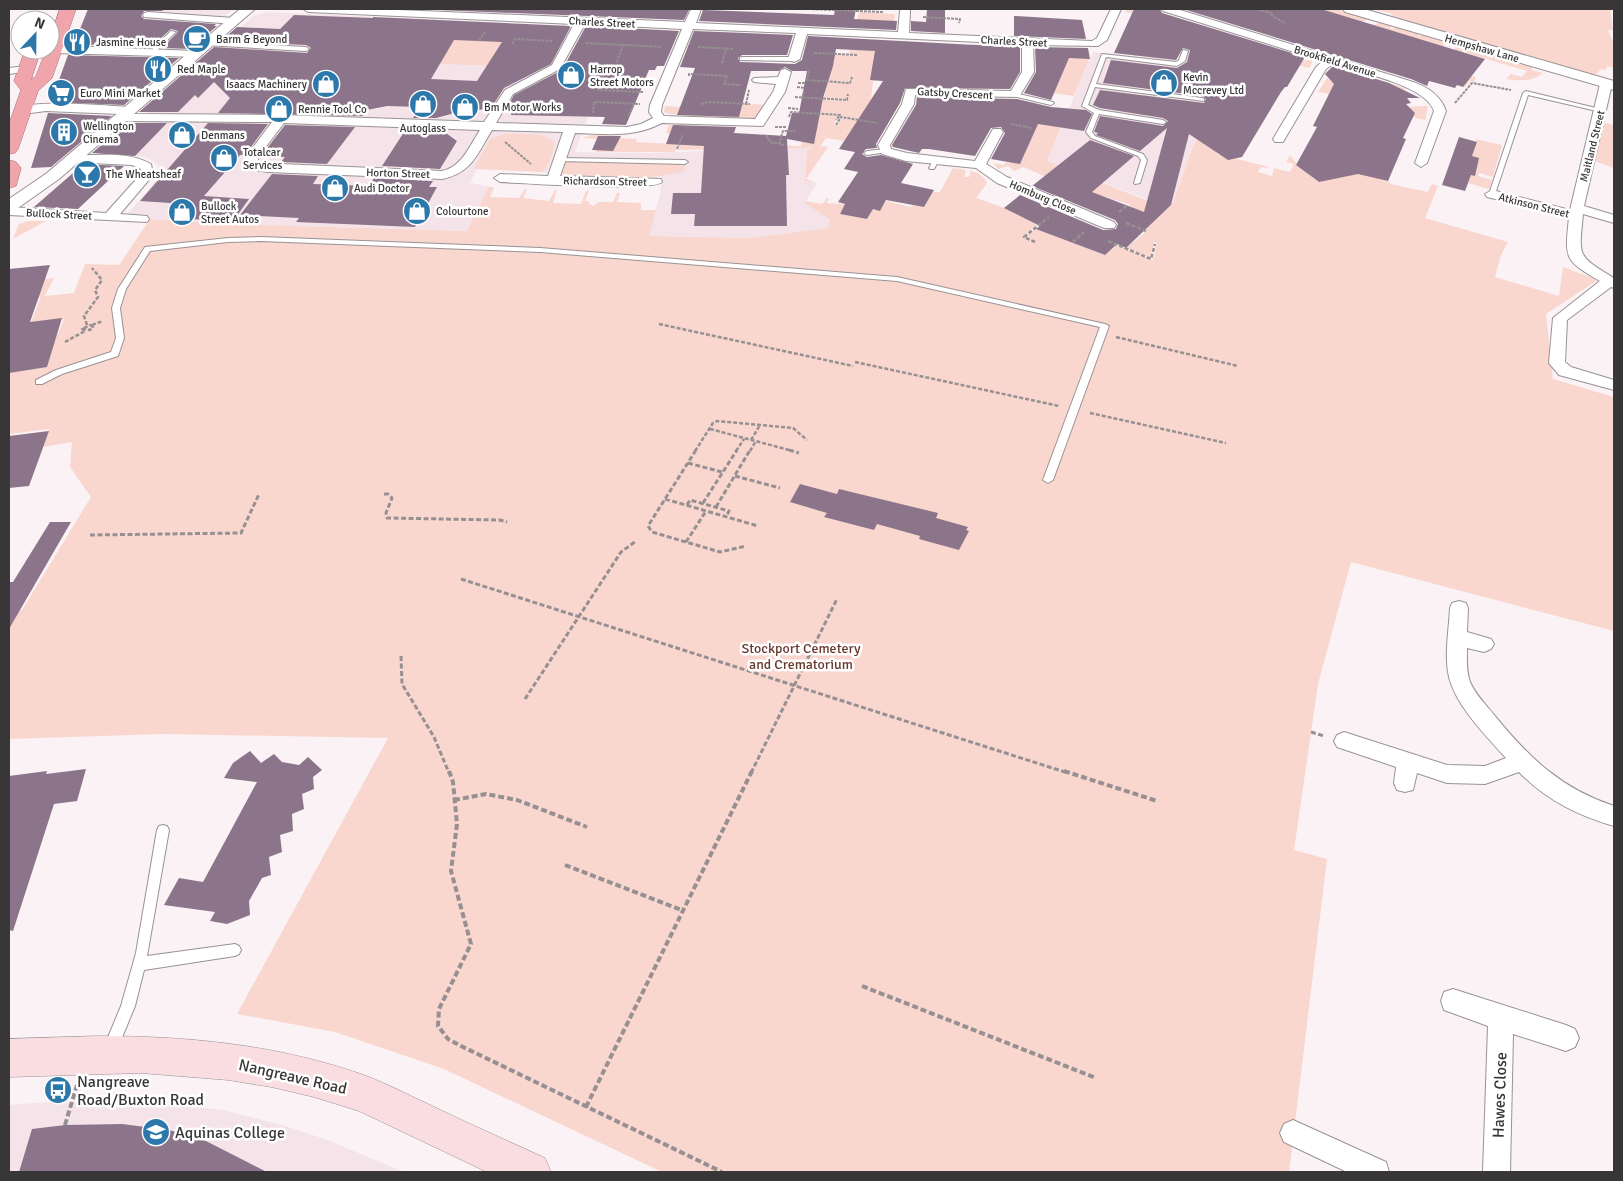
<svg xmlns="http://www.w3.org/2000/svg" width="1623" height="1181" font-family="Signika,sans-serif">
<style>
.built{fill:#f4e4ea}
.green{fill:#f9d7ce}
.building{fill:#8c758a;fill-rule:evenodd}
.lines{fill:none;stroke-linecap:round;stroke-linejoin:round}
.service-casing{stroke:#999295;stroke-width:2}
.minor-casing{stroke:#999295;stroke-width:2}
.tertiary-casing{stroke:#999295;stroke-width:2}
.secondary-casing{stroke:#999295;stroke-width:1}
.trunk-casing{stroke:#ad6f76;stroke-width:1}
.path-far3{stroke:#969092;stroke-width:2;stroke-dasharray:3 1;stroke-linecap:butt}
.path-far2{stroke:#969092;stroke-width:2.5;stroke-dasharray:4 2;stroke-linecap:butt}
.path-far1{stroke:#969092;stroke-width:3;stroke-dasharray:5 2.5;stroke-linecap:butt}
.path{stroke:#969092;stroke-width:4;stroke-dasharray:6 3;stroke-linecap:butt}
.service{fill:#fff;fill-rule:evenodd}
.minor{fill:#fff;fill-rule:evenodd}
.tertiary{fill:#fff;fill-rule:evenodd}
.secondary{fill:#f9dde0;fill-rule:evenodd}
.trunk{fill:#f0a4ac;fill-rule:evenodd}
.labels{text-anchor:middle;stroke-width:5;stroke-linejoin:round;paint-order:stroke}
.far-street-label{font-size:11px;fill:#393637;stroke:#fff}
.far-poi-label{font-size:11px;fill:#393637;stroke:#fff;text-anchor:start}
.park-label{font-size:14px;fill:#68382d;stroke:#fff}
.near-street-label{font-size:16px;fill:#393637;stroke:#fff}
.near-poi-label{font-size:16px;fill:#393637;stroke:#fff;text-anchor:start}
</style>
<rect width="100%" height="100%" fill="#faf2f5"/>
<path class="built" d="M142,9H233L224,17L150,12Z
M267,12L427,19L412,40L520,66L605,70L575,152L648,153L807,147L805,181L817,183L805,203L830,220L828,228L751,238L648,236L660,194L662,177L630,179L576,177L531,171L477,169L470,183L488,186L468,231L233,224L150,219L128,213L156,181L158,165L146,157L98,154L156,106L253,16Z
M1170,38L1241,62L1214,114L1193,146L1173,203L1167,207L1047,161L1093,52L1161,60Z
M130,1101L164,1103L223,1110L282,1125L325,1139L404,1172H9V1105L49,1102Z"/>
<path class="green" d="M1127,9H1148L1176,17L1173,26L1281,62L1311,60L1312,63L1309,68L1290,63L1222,150L1215,152L1219,155L1241,151L1237,159L1269,167L1268,168L1261,167L1258,172L1272,176L1274,168L1290,172L1294,164L1286,162L1290,155C1298,167 1308,174 1318,182L1324,181L1330,94L1318,92L1327,78L1334,83L1366,77L1365,75L1408,89L1383,90L1399,107L1428,106L1425,120L1413,117L1415,112L1398,108L1382,180L1390,182V184L1428,192L1432,184L1438,186L1425,218L1508,242L1501,255L1495,277L1559,296L1563,267L1598,280L1546,314L1553,379L1614,397V631L1351,562L1318,684L1294,850L1327,859L1289,1172H662L444,1069L335,1032L237,1014L388,738L163,734L9,739V612L22,610L91,497L70,467L72,442L43,447L49,429L9,434V351L14,340L58,334L64,319L31,322L41,297L16,299L20,282L54,278L45,296L74,293L85,264L119,265L150,219L233,224L467,231L488,187H494L490,197L519,198L525,189H527L523,198L549,201L555,190H557L553,203L581,204L586,191H589L585,201H589V204L594,206L598,202H613L617,193H620L617,202L641,203V210H656L649,236L751,238L828,228L830,220L805,203V201L822,204L827,198L829,199L826,203L845,204L840,214L867,219L873,209L880,210L886,201L911,207L913,205L924,207L933,192H940L953,168L966,170L964,177H969L971,171C978,173 984,176 987,183L976,198L1005,208L1037,225L1022,237L1034,242L1025,237L1037,228L1104,255L1116,245L1153,260L1157,243L1154,242L1150,257L1126,248L1147,231L1145,230L1151,224L1128,204L1050,179L1024,167L1014,171L1008,166L998,169L994,163L1004,165L1006,162L1010,163L1016,153L1024,154L1027,148L1001,122L1067,112L1047,161L1166,208L1173,203L1193,146L1238,76L1169,38L1161,59L1117,53L1141,32L1125,28L1141,31L1145,22L1129,18L1150,21L1149,12L1134,9L1132,13L1125,12Z
M1262,9H1294L1318,16L1324,11L1318,9H1336L1356,15L1354,17L1358,16L1368,19L1362,22L1374,25L1380,22L1392,26L1390,28L1393,29L1395,27L1420,34L1418,37L1423,35L1446,42L1443,46L1453,50L1458,45L1532,67V70L1543,73C1532,82 1519,81 1506,79L1511,74L1522,77L1527,71L1467,53V75L1476,77L1474,82L1470,81L1465,87Z
M1370,9H1610L1613,30H1608L1614,45V68L1608,66L1605,70L1601,69L1594,76L1395,17L1390,13Z
M859,12L895,14L894,21H857Z
M419,30L479,41L508,35L498,66L417,63Z
M972,44L1015,47L969,89L871,74L870,80L888,81H873L871,99H875L867,121L840,116L841,114L804,112L808,99L848,101L849,94H847L846,99L824,98L827,83L812,81L851,83L853,77H851L849,82L828,81L834,59L827,54L859,55L849,54L850,47L972,50Z
M1060,58H1090L1074,96L1053,93Z
M708,102L771,105L759,123L685,119L686,115L670,114L664,112L665,106L677,107Z
M813,114L838,115L834,125L837,126L842,118L866,122L845,141L826,138L819,148L822,146L828,147L806,179L817,183L805,181L807,149L815,148L678,150L681,141L801,146L804,132Z
M1599,121L1614,125V168L1589,159Z
M685,124L675,152H596L597,139L581,138L592,135L619,136V138L637,139L636,142L675,144L678,134L666,133L669,125Z
M505,134C520,135 542,131 554,142C554,151 549,167 541,172L474,169L490,139Z
M1475,139L1502,145L1493,177L1479,173L1478,176L1492,180L1489,189L1468,183L1476,160L1479,159L1472,156L1477,142Z
M561,160L685,162L684,171C643,182 597,180 555,174Z
M28,221H46L13,239L19,224Z"/>
<path class="building" d="M88,9H165L162,11H144L141,16L144,19L216,24L214,26H217L190,49L162,48L177,33L178,31L171,29L151,47L74,44Z
M414,9H665L689,10L684,20Z
M835,9H856L854,19L897,21L896,30L699,21L703,10L834,15Z
M927,9H945V33L911,31V21L926,22Z
M1134,9H1160L1162,13L1305,57L1287,87H1285L1281,92L1242,157L1228,160L1189,134L1171,205L1126,248L1117,244L1105,255L1036,229L1040,226L1004,208L1020,195L1103,230L1116,229L1118,224L1115,220L1032,186L1090,140L1134,156L1092,192L1144,212L1167,128L1140,151L1096,135L1098,133L1094,132L1100,116L1163,126L1168,121L1163,118L1100,108L1093,105L1100,90L1204,103L1206,99L1202,96L1103,83L1111,60L1177,68L1187,62L1190,50L1183,48L1176,60L1114,53Z
M1183,9H1321L1485,59L1463,87L1457,85L1455,88L1429,81L1427,86L1411,79Z
M294,15L373,18V17L571,26L551,64L504,88L490,110L470,109L436,118H413L420,107L387,106L367,110L363,116L218,113L230,98L214,82L198,98L195,95L178,112H139L214,47L307,53L311,48L306,45L221,41L237,27L280,29ZM454,40L502,42L477,81L431,79Z
M1014,16L1082,20L1086,39L1014,36Z
M586,26L679,31L664,66H657L655,70H649L626,125L602,124L605,117L511,115L512,111H505L514,95L562,70Z
M694,31L793,35L787,55H742L738,58L740,62L795,64L802,60L808,36L975,45L1020,46V72L1010,89L905,88L900,103L876,144L877,148L866,149L862,154L867,157L881,155L913,164L901,183L934,190L924,207L886,200L880,211L873,209L867,219L840,214L845,204L838,202L858,172L844,169L855,152L839,149L883,81L870,80L875,51L836,49L833,66L823,98L814,144L787,139L789,175H786L787,226H694L695,214H671L673,193H701L704,146L666,144L673,125L736,127L734,133L786,136L792,113H799L807,71H792L785,67L779,71H751L739,117L677,115L695,68L680,67Z
M1035,47L1088,48L1090,59L1069,58L1051,100L1024,93L1036,72Z
M68,55L179,58L124,105L51,102Z
M1333,66L1389,83L1420,98H1407L1411,103L1406,104L1415,113L1403,138L1406,139L1388,181L1358,174L1319,182L1296,165L1317,127L1313,126L1334,84L1325,74Z
M917,97L1017,99L1051,107L1086,110L1092,114L1084,131L1038,124L1020,164L991,159L1005,133L1001,127L991,128L975,156L929,149H922L919,153L893,147L892,145L916,105Z
M48,113L112,116L51,167L31,168Z
M127,123H167L135,156L92,153Z
M208,123L268,124L245,155H240L204,196L249,199L234,220L173,219L185,204L140,201Z
M285,125L355,127L327,164L281,162L285,157L261,156Z
M406,129L443,131L457,141L440,169L382,166Z
M598,136H621L613,151L592,150Z
M1459,137L1477,142L1472,156L1479,158L1475,176L1471,175L1465,191L1442,185Z
M79,164L124,166L78,209L34,207L81,166H76Z
M272,174L318,176L313,184L369,186L374,178L433,181L429,187H437L415,227L296,222L299,218L240,215Z
M50,265L30,322L62,318L47,367L9,373V269Z
M49,431L29,486L9,488V436Z
M800,484L837,494L839,489L938,513L936,518L968,527L966,530L969,531L959,550L919,539L920,536L877,524L874,530L824,517L827,513L790,502Z
M50,522H71L9,629V582H13Z
M250,751L261,763L274,754L282,762L299,765L308,757L322,770L313,777L314,789L302,794L304,809L292,814L293,831L280,835L282,852L269,857L271,875L262,878L249,901L250,915L227,924L210,921L215,912L164,905L179,878L203,882L257,782L224,778L233,763Z
M86,769L77,801L54,804L13,931L9,930V776L47,771L46,774Z
M122,1124L169,1130L202,1139L267,1172H19L32,1129L65,1125Z"/>
<g class="lines">
<g class="service-casing">
<path id="service" d="M171,31L176,32L157,50H153V48Z
M208,42L306,47L309,49L306,51L206,45L205,44Z
M1183,50L1188,51L1185,61L1177,66L1106,57L1096,84L1202,98L1204,99V101L1095,87L1088,105L1099,110L1163,120L1166,122L1163,124L1099,114L1092,132L1095,136L1143,154L1147,160L1140,183L1135,184L1134,183L1141,160L1138,156L1091,138L1086,132L1094,113L1082,106L1102,54L1176,62L1179,60Z
M742,57H794L797,59L794,61L740,60V58Z
M1526,91L1604,110L1601,112L1528,95L1495,194L1490,195L1489,194L1523,93Z
M1015,93L1053,102L1054,103L1051,105L1013,96L1012,95Z
M886,149L888,150V152L867,155L864,153L867,151Z
M561,158L685,160L688,162L685,164L559,161V159Z
M934,159L939,160L934,169H930L929,168Z
M261,237L540,248L897,277L1105,324L1109,326L1053,480L1048,483L1043,480L1100,327L897,281L540,252L261,241L228,242L150,251L126,289L120,308L124,338L118,356L62,374L42,384H36V380L56,370L111,352L116,338L112,308L118,289L145,247L228,238Z
M163,825L167,826L169,830L147,956L235,944L239,946L241,950L239,954L235,956L144,970L135,1006L116,1052L111,1054L106,1052L104,1047L121,1006L136,953L157,830L159,826Z"/>
</g>
<g class="minor-casing">
<path id="minor" d="M303,9H375L685,22L691,9H701L696,23L898,32L900,11L901,9H909L910,11L909,33L1092,41L1097,38L1111,9H1121L1107,40L1098,46L1033,45L1034,72L1019,97L915,95L914,104L890,145L891,149L907,153L975,161L993,129H1001L1003,132L986,164L1007,177L1114,222L1116,225L1114,228H1104L997,183L976,168L906,161L882,154L878,145L902,104L906,89L1011,91L1022,72V44L807,34L800,59L794,62L788,59L796,33L693,29L662,105L661,112L664,116L755,119L773,92L776,84L754,82L752,80L754,78L778,77L781,70L785,69L791,72L785,92L763,126L662,123C634,138 606,134 575,133L560,176L661,179L662,182C654,192 522,183 500,182L494,178L500,174L548,176L563,132L492,130C477,154 472,173 442,179L268,172L250,169L245,161L248,154L272,122L122,121L116,117L119,114L46,111L23,114L17,110C28,98 111,106 130,107L136,111L134,114L281,115L484,122L505,90L552,65L574,24L308,12ZM585,24L682,29L650,105L649,112L653,118L641,124L627,127L496,123L513,94L560,69ZM284,123L480,130C470,145 462,167 442,171L258,163V157Z
M1162,9H1177L1410,81C1426,86 1440,94 1446,111L1427,163L1421,167L1415,163L1434,111C1426,85 1358,72 1333,64L1326,69L1283,142H1275L1273,139L1316,67L1323,61L1163,11Z
M148,12L234,18L239,21L234,24L144,17L143,15L144,13Z
M69,46L196,51L202,54L196,57L54,53L48,50L54,47Z
M26,66L30,67L32,69L30,71L9,74V68Z
M1606,81L1612,84L1584,206L1614,215V223L1583,214C1579,257 1576,255 1614,278V288L1611,287L1567,320L1565,362L1571,367L1614,380V390L1559,375L1549,363L1553,318L1600,281C1563,260 1565,258 1569,217L1487,197L1485,194L1492,190L1570,210L1600,84Z
M73,155C99,156 128,151 151,164L153,175L120,214L147,216L149,219L147,222L9,215V207L106,213L141,174V169L132,165L69,162L67,159Z
M1459,601L1466,603L1468,608L1467,632L1491,639L1494,644L1491,649L1484,652L1467,648C1467,659 1466,671 1470,682C1475,694 1486,705 1495,716C1529,758 1562,789 1614,806V826C1578,816 1545,799 1519,772L1485,784L1447,783L1417,773L1413,790L1405,792L1397,790L1394,783L1396,767L1337,747L1334,741L1337,735L1344,732L1447,765L1485,766L1506,758C1487,737 1456,706 1449,677C1444,655 1449,630 1450,608L1452,603Z
M1453,989L1566,1025L1575,1029L1579,1038L1575,1047L1566,1051L1513,1034L1510,1172H1483L1488,1026L1444,1010L1441,1001L1444,992Z
M1293,1120L1386,1162L1389,1172H1347L1284,1142L1280,1133L1284,1124Z"/>
</g>
<g class="tertiary-casing">
<path id="tertiary" d="M240,9H255L59,179L15,210L9,211V199L47,173Z
M1343,9H1364L1614,81V90L1345,12Z"/>
</g>
<g class="secondary-casing">
<path id="secondary" d="M97,1036C185,1036 271,1044 355,1072C380,1080 404,1093 428,1104C467,1123 506,1140 545,1158L551,1172H487L359,1111L314,1097L271,1087L228,1080L141,1073L9,1077V1039Z"/>
</g>
<g class="trunk-casing">
<path id="trunk" d="M60,9H76L52,78L38,91L18,149L15,153L9,154V124L21,90L14,81L25,50H41L31,80L36,76L46,50H50V38Z
M9,160L16,162L21,168L16,186L9,188Z"/>
</g>
<path class="path-far3" d="M808,9L882,12V9
M1258,9L1273,14L1272,16L1285,23
M923,17L960,19L959,23
M479,41L485,32
M586,43L662,47
M512,44L515,39L553,41
M698,47L734,49
M814,53L858,55
M722,63L726,49
M614,70L623,45
M809,71L807,80L850,83L852,77
M689,76V74L727,76L724,84L741,85
M602,81L598,90L643,92
M798,83H806
M797,87L805,88
M96,89L124,91
M795,97L847,100L848,94
M802,98L804,92
M1455,103L1472,83L1511,90
M701,104L708,102L750,104
M746,104L749,90
M788,108L798,109
M593,113L594,102L640,104
M629,115L634,104
M789,117L791,112L840,115L836,120
M1011,124L1032,128
M836,125L841,117L877,123
M775,127H787
M767,135V138L772,143H780
M781,137L783,131H795
M781,138L780,145H784
M505,142L531,164
M677,149L683,134
M360,196L365,189"/>
<path class="path-far2" d="M1119,212L1127,205
M1126,223L1146,231
M1108,241L1151,259L1155,244
M1035,242L1024,237L1049,217
M1073,242L1084,232
M659,324L853,366
M87,325L84,316L98,297L95,290L102,280L92,268
M90,325L93,327L90,330L82,329Z
M92,325L103,321
M1116,337L1238,366
M65,342L85,331
M855,362L1059,406
M1090,413L1226,443
M710,429L793,451
M751,440L760,425
M695,451L713,423L717,421L793,428L807,440
M736,451L744,439
M750,451L756,441"/>
<path class="path-far1" d="M696,450L648,526L652,532L720,552L746,546
M789,450L799,453
M688,463L722,472
M735,476L780,488
M384,494H388L392,498L386,513L387,518L500,520L507,522
M665,499L758,526
M703,503L737,450
M687,505L690,500L729,511L726,517
M716,507L750,450
M90,535L241,533L259,494
M686,542L706,511
M461,579L1068,773
M401,656L402,684L434,737L449,773
M525,699L621,552L636,541
M1311,732L1324,736
M751,773L837,599"/>
<path class="path" d="M449,771L453,782L457,824L451,871L471,944L439,1009L438,1026L448,1039L461,1046L722,1172
M1064,771L1157,801
M454,800L486,794L517,800L587,827
M565,865L684,911
M862,986L1096,1078
M586,1107L752,771
M65,1125L77,1085"/>
<use href="#service" class="service"/>
<use href="#minor" class="minor"/>
<use href="#tertiary" class="tertiary"/>
<use href="#secondary" class="secondary"/>
<use href="#trunk" class="trunk"/>
</g>
<defs>
<g id="cafe-disc" transform="scale(1.4375)"><circle r="9.5" fill="#2d78ab" stroke="#fff"/><path d="M-5.5-4.5H6V0H3Q3 3.5 0 3.5H-2.5Q-5.5 3.5-5.5 0ZM3-3.2v2h1.7v-2ZM-6 4.5H4V6H-6Z" fill="#fff"/></g>
<g id="restaurant-disc" transform="scale(1.4375)"><circle r="9.5" fill="#2d78ab" stroke="#fff"/><path d="M-5-6h1v4h1v-4h1v4h1v-4h1v5L-1.5 .5V6h-2V.5L-5-1ZM5-6V6H3V1.5H1.5Q1.5-4 5-6Z" fill="#fff"/></g>
<g id="shop-disc" transform="scale(1.4375)"><circle r="9.5" fill="#2d78ab" stroke="#fff"/><path d="M-5-2.5h2.3a2.7 3.5 0 0 1 5.4 0H5L5.5 6h-11ZM-1.5-2.5h3a1.5 2.3 0 0 0-3 0Z" fill="#fff"/></g>
<g id="supermarket-disc" transform="scale(1.4375)"><circle r="9.5" fill="#2d78ab" stroke="#fff"/><path d="M-6-5.5h2.5l.6 2H6L4.5 2H-2.5L-4.4-4H-6ZM-1.5 3.2a1.3 1.3 0 1 0 .1 0ZM3 3.2a1.3 1.3 0 1 0 .1 0Z" fill="#fff"/></g>
<g id="building-disc" transform="scale(1.4375)"><circle r="9.5" fill="#2d78ab" stroke="#fff"/><path d="M-4-6H4V6H1V3H-1V6H-4ZM-2.5-4.3h1.7v1.8h-1.7ZM.8-4.3h1.7v1.8H.8ZM-2.5-1h1.7V.8h-1.7ZM.8-1h1.7V.8H.8Z" fill="#fff"/></g>
<g id="bar-disc" transform="scale(1.4375)"><circle r="9.5" fill="#2d78ab" stroke="#fff"/><path d="M-6-5H6L.8 .8V4.5H3.5V6h-7V4.5H-.8V.8Z" fill="#fff"/></g>
<g id="bus-disc" transform="scale(1.4375)"><circle r="9.5" fill="#2d78ab" stroke="#fff"/><path d="M-5-6H5V4H4V6H2V4H-2V6H-4V4H-5ZM-3.5-4V0h7V-4ZM-3.5 1.2v1.5H-2V1.2ZM2 1.2v1.5H3.5V1.2Z" fill="#fff"/></g>
<g id="university-disc" transform="scale(1.4375)"><circle r="9.5" fill="#2d78ab" stroke="#fff"/><path d="M0-5L7-2L0 1L-7-2ZM-4 1L0 2.5L4 1V4Q0 6-4 4Z" fill="#fff"/></g>
</defs>
<g fill-rule="evenodd">
<use href="#cafe-disc" x="197" y="39"/>
<use href="#restaurant-disc" x="77" y="42"/>
<use href="#restaurant-disc" x="158" y="69"/>
<use href="#shop-disc" x="571" y="75"/>
<use href="#shop-disc" x="1164" y="83"/>
<use href="#shop-disc" x="326" y="84"/>
<use href="#supermarket-disc" x="61" y="93"/>
<use href="#shop-disc" x="423" y="104"/>
<use href="#shop-disc" x="465" y="107"/>
<use href="#shop-disc" x="279" y="109"/>
<use href="#building-disc" x="64" y="132"/>
<use href="#shop-disc" x="182" y="135"/>
<use href="#shop-disc" x="224" y="158"/>
<use href="#bar-disc" x="87" y="174"/>
<use href="#shop-disc" x="335" y="188"/>
<use href="#shop-disc" x="417" y="211"/>
<use href="#shop-disc" x="182" y="212"/>
<use href="#bus-disc" x="58" y="1090"/>
<use href="#university-disc" x="156" y="1132"/>
</g>
<g class="labels">
<g class="far-street-label">
<text transform="translate(602 22) rotate(3)" y="4">Charles Street</text>
<text transform="translate(1014 41) rotate(3)" y="4">Charles Street</text>
<text transform="translate(1482 48) rotate(16)" y="4">Hempshaw Lane</text>
<text transform="translate(1335 61) rotate(17)" y="4">Brookfield Avenue</text>
<text transform="translate(955 93) rotate(3)" y="4">Gatsby Crescent</text>
<text transform="translate(1592 146) rotate(-76)" y="4">Maitland Street</text>
<text transform="translate(398 173) rotate(2)" y="4">Horton Street</text>
<text transform="translate(605 181) rotate(1)" y="4">Richardson Street</text>
<text transform="translate(1043 197) rotate(23)" y="4">Homburg Close</text>
<text transform="translate(1534 205) rotate(14)" y="4">Atkinson Street</text>
<text transform="translate(59 214) rotate(3)" y="4">Bullock Street</text>
</g>
<g class="far-poi-label">
<text x="216" y="43">Barm &amp; Beyond</text>
<text x="96" y="46">Jasmine House</text>
<text x="177" y="73">Red Maple</text>
<text x="590" y="73">Harrop<tspan x="590" dy="13">Street Motors</tspan></text>
<text x="1183" y="81">Kevin<tspan x="1183" dy="13">Mccrevey Ltd</tspan></text>
<text x="307" y="88" text-anchor="end">Isaacs Machinery</text>
<text x="80" y="97">Euro Mini Market</text>
<text x="484" y="111">Bm Motor Works</text>
<text x="298" y="113">Rennie Tool Co</text>
<text x="83" y="130">Wellington<tspan x="83" dy="13">Cinema</tspan></text>
<text x="423" y="132" text-anchor="middle">Autoglass</text>
<text x="201" y="139">Denmans</text>
<text x="243" y="156">Totalcar<tspan x="243" dy="13">Services</tspan></text>
<text x="106" y="178">The Wheatsheaf</text>
<text x="354" y="192">Audi Doctor</text>
<text x="201" y="210">Bullock<tspan x="201" dy="13">Street Autos</tspan></text>
<text x="436" y="215">Colourtone</text>
</g>
<g class="park-label">
<text x="801" y="653">Stockport Cemetery<tspan x="801" dy="16">and Crematorium</tspan></text>
</g>
<g class="near-street-label">
<text transform="translate(293 1076) rotate(13)" y="6">Nangreave Road</text>
<text transform="translate(1499 1095) rotate(-88)" y="6">Hawes Close</text>
</g>
<g class="near-poi-label">
<text x="77" y="1087">Nangreave<tspan x="77" dy="18">Road/Buxton Road</tspan></text>
<text x="175" y="1138">Aquinas College</text>
</g>
</g>
<rect width="1623" height="1181" fill="none" stroke="#393637" stroke-width="20"/>
<g transform="translate(35 35) rotate(22)"><circle r="24" fill="#ffffff" stroke="#b0afaf"/>
<path d="M0-4L9 19L0 12L-9 19Z" fill="#2d78ab"/>
<text y="-8" font-size="14" font-weight="bold" text-anchor="middle" fill="#393637">N</text>
</g>
</svg>
